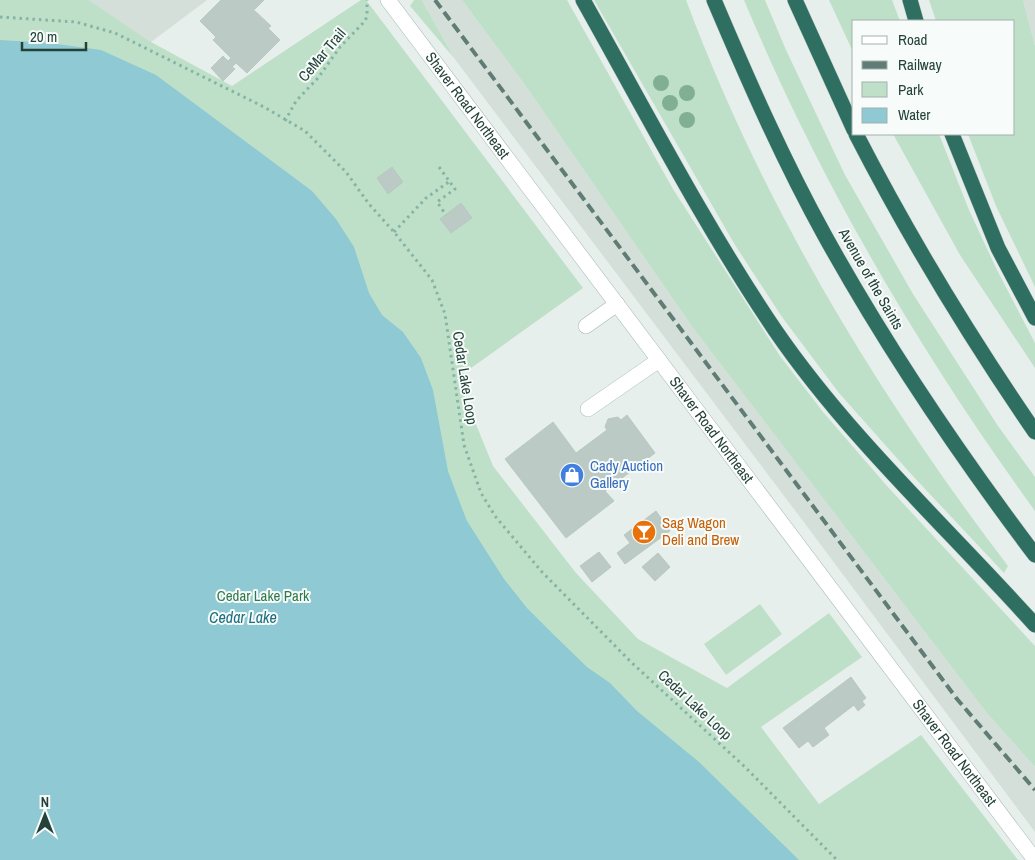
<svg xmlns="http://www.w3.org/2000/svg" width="1035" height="860" font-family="'Archivo Narrow',sans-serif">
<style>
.built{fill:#d4dfda}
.green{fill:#bfe0c8}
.water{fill:#8ec9d4}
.building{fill:#bbcac4;stroke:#b8c9c2}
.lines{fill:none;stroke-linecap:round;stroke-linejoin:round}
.minor-casing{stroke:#a8b8b2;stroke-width:16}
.highway-casing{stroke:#c2cac8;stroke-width:16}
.path{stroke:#86b3a5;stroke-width:3;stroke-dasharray:2.5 4;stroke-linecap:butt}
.minor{stroke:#fff;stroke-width:15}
.highway{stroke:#2f6f62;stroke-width:15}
.rail{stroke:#5f7d75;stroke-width:4;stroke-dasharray:10 5;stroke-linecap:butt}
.tree{fill:#80af93}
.labels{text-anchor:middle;stroke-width:4;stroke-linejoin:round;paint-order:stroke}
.street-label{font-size:15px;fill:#24423a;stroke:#f7fbf9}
.shop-label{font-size:15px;fill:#366cbe;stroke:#f7fbf9;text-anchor:start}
.food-label{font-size:15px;fill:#c56008;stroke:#f7fbf9;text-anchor:start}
.park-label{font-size:15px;fill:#2d7a4b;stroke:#f7fbf9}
.water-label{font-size:16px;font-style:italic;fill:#1c6f80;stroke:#f7fbf9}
</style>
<rect width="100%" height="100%" fill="#e6efeb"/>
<path class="built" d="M89,0H207L151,42Z
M422,0H462L525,85L693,328L986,712L1035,767V832L809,529L454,58Z
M1023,0H1035V46Z"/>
<path class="green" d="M0,0H89L151,42L232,86L361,0H366L583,288L457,378L493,466L576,573L638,639L727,688L829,613L862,657L761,727L819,804L921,735L1018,860H0Z
M414,0H422L454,58L410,6Z
M462,0H567L673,189L780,356L823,412L887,486L1035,646V767L986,712L693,328L525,85Z
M594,0H686C762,204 877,394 1008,566L1004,573L911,474L839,393L782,317L735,245Z
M744,0H765L786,50L845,175L913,294L998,426L1035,477V511C919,351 820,182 744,0Z
M829,0H892L900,21H854V54Z
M929,0H1023L1035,46V287L996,206L968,134H1014V21H936Z
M893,134H939L969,210L996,268L1035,343V368L960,255Z
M760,604L782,634L726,675L704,644Z"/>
<path class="water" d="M0,40L50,43L101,50L156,75L312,191L336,219L354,247L369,293L382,315L403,332L421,358L433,390L448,471L460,503L467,521L504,579L527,608L554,635L587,667L610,683L637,711L699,762L799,860H0Z"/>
<path class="building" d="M221,0H264L252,12L255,11L271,26L268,28L280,40L247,73L236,63L232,67L235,69L223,81L211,68L223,56L228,61L231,58L213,40L216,37L200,21Z
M392,167L403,182L388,194L377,178Z
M461,203L472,218L451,233L440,219Z
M627,415L655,453L605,491L614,501L566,538L505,459L553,422L576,453L607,430L605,427L608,419L618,417L621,420Z
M656,511L670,531L625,564L617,553L630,543L624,535Z
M599,552L611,567L592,582L580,566Z
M658,553L670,567L655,581L642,567Z
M851,677L866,698L862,701L865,705L858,711L854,705L824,728L829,735L813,747L808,741L799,748L783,728Z"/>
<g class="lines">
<g class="minor-casing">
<g id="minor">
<path id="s1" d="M388,0L1035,860"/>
<path d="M586,326L617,304"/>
<path d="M588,409L659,360"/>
</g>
</g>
<g class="highway-casing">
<path id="highway" d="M583,0C645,110 704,225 775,330C849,438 948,528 1035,625
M714,0C748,80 783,160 825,236C887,348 958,453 1035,555
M795,0L854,130
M910,0L916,21
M856,134C909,237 969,336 1035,432
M952,134L998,248L1035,318"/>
</g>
<path class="path" d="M0,17L76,22L115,33L264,107L305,131L346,172L369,204L394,232L432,280L445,314L464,445L481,493L495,516L542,572L631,662L745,767L837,860
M285,121L296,101L318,78L340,47L365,21L367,16V0
M439,167L455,189L437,202L446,215
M394,232L426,198L450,181"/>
<use href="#minor" class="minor"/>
<use href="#highway" class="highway"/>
<path class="rail" d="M435,0L957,699L1035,790"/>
</g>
<g class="tree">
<circle cx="661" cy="83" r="8"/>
<circle cx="687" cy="93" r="8"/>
<circle cx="670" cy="103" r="8"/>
<circle cx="687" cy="120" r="8"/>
</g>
<defs>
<g id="shop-disc" transform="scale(1.25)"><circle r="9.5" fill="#3f7fe0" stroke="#f7fbf9"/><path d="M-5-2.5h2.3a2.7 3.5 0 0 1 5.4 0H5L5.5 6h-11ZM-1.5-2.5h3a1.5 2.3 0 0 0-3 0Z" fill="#fff"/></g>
<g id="bar-disc" transform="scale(1.25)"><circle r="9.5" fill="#e8710a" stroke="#f7fbf9"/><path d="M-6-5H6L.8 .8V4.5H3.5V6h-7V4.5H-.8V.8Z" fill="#fff"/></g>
</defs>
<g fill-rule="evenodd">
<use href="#shop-disc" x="572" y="475"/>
<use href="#bar-disc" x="644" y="532"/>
</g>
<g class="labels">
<g class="street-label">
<text transform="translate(322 55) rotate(-50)" y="5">CeMar Trail</text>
<text dy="5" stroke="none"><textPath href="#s1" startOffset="132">Shaver Road Northeast</textPath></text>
<text transform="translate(871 279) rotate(60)" y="5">Avenue of the Saints</text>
<text transform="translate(465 378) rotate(81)" y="5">Cedar Lake Loop</text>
<text dy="5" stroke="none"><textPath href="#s1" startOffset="538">Shaver Road Northeast</textPath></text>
<text transform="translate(695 705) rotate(43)" y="5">Cedar Lake Loop</text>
<text dy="5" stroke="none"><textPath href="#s1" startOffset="942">Shaver Road Northeast</textPath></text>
</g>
<g class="shop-label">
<text x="590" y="471">Cady Auction<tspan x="590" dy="17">Gallery</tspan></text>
</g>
<g class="food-label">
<text x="662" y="528">Sag Wagon<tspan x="662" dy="17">Deli and Brew</tspan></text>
</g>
<g class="park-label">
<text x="263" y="601">Cedar Lake Park</text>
</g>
<g class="water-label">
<text x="243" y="623">Cedar Lake</text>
</g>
</g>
<rect x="852" y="20" width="162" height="115" fill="#f7fbf9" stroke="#a3b1ad"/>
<rect x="862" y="36" width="25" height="8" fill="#ffffff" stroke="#a3b1ad"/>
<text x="898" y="45" font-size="15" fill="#24423a">Road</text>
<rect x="862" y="61" width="25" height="8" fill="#5f7d75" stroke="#a3b1ad"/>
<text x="898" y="70" font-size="15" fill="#24423a">Railway</text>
<rect x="862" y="82" width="25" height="15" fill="#bfe0c8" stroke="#a3b1ad"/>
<text x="898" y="95" font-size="15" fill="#24423a">Park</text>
<rect x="862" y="108" width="25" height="15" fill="#8ec9d4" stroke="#a3b1ad"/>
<text x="898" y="120" font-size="15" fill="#24423a">Water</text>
<g transform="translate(45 815)" stroke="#f7fbf9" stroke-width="4" paint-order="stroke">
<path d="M0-4L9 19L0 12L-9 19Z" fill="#24423a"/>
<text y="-8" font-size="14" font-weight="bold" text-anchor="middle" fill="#24423a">N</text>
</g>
<path d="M22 42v8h64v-8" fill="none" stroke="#24423a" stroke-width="2.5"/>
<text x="30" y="42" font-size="15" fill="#24423a" stroke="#f7fbf9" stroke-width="4" paint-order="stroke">20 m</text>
</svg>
